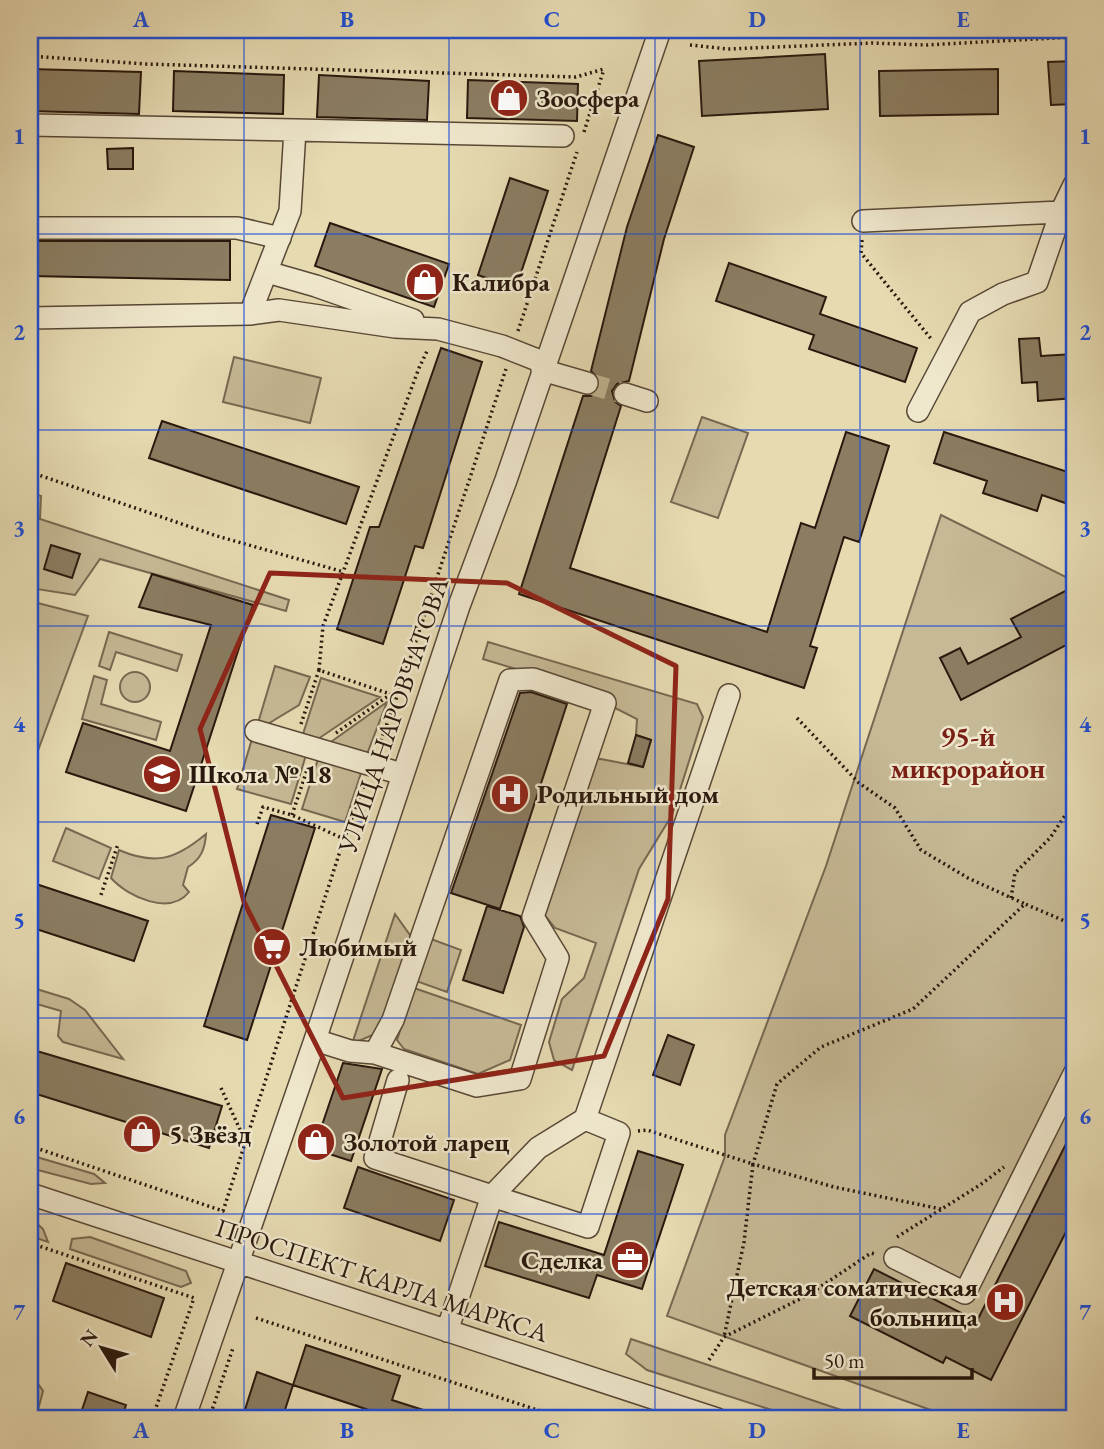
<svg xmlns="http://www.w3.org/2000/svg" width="1104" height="1449" font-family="'EB Garamond',serif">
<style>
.green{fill:#c6b995;stroke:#786851;stroke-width:2}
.building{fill:#8b7d62;stroke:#29180d;stroke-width:2}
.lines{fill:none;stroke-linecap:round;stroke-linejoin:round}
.minor-tunnel{stroke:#c0b390;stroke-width:21;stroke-dasharray:21 10;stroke-linecap:butt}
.minor-casing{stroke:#584836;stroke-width:24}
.path{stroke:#29180d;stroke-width:3.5;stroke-dasharray:2 3.5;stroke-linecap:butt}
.minor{stroke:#efe7cc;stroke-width:21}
.marked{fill:none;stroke:#8f2418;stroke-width:5;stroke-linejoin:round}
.grid{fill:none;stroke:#1d4ed8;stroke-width:2;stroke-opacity:0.55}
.labels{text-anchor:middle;stroke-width:5;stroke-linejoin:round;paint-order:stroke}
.poi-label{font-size:26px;font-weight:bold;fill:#29180d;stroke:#efe7cc;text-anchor:start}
.street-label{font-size:26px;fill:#29180d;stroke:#efe7cc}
.neighbourhood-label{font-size:28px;font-weight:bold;fill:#7a1f14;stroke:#efe7cc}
.neatline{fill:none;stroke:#1d4ed8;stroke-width:2.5}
.grid-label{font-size:23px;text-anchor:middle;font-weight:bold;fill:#1d4ed8}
</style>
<rect width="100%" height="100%" fill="#e6dab1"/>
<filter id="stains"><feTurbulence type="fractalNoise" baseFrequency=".00286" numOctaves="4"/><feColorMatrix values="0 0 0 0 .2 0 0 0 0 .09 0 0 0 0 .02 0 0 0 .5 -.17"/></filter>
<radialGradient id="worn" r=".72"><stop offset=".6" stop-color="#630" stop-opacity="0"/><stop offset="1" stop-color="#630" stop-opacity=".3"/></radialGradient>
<path class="green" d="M234,357L321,378L310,423L223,402Z
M702,417L748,433L718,518L671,502Z
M30,493L41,496L40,519L289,600L286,611L100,559L75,595L30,588Z
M941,515L1074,581V1419H956L667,1316L725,1156V1135L826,866Z
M30,601L88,616L30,772Z
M109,632L182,655L177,671L116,652L110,670L99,666Z
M488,642L697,704L703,717L672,815L639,869L572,1070L554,1060L549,1042L562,999L584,978L596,943L555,928L544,914L595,758L643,767L651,740L636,735L637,719L613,707L605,696L483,659Z
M275,666L310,677L299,705L266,725L258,723Z
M120 687a15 15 0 1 1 30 0a15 15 0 1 1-30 0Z
M94,676L107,680L101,704L161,722L156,740L82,719Z
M321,678L380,697L318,739L303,734Z
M387,702L367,754L328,744Z
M252,739L306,755L291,804L237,789Z
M318,759L361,773L345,822L302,809Z
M66,828L111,848L99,879L53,861Z
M206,834C205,849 201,859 188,867L183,885L189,892C170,916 128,897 111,878L119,850C156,866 176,859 206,834Z
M395,914L412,938L377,1033L352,1044Z
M431,939L461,950L447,992L416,981Z
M30,987L69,999L85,1010L123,1059L63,1042L58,1036L61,1011L30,1002Z
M414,988L521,1025L510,1060L478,1074L404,1049L397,1040Z
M30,1155L94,1174L105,1183L91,1184L30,1168Z
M30,1217L43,1229L48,1242L30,1236Z
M90,1237L186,1271L191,1283L181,1287L70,1249L72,1239Z
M631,1339L868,1419H800L647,1370L626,1354Z
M30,1372L43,1391L38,1410L44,1412L42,1419H30Z"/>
<path class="building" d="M825,54L828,109L702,116L699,61Z
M1074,61V104L1051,105L1048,62Z
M30,69L141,72L139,114L30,111Z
M998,69V114L880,116L879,71Z
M174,71L284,75L283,114L173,111Z
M319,75L429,81L427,120L317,117Z
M468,80L578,84L577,121L467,118Z
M658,135L694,147L664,239L629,381L617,384L612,391L615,402L621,406L570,568L767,632L801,523L815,528L846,432L889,446L859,542L844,537L810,646L817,648L804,688L519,594L583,396H591L599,387V379L591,371L627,227Z
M133,148V169H108L107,149Z
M510,178L548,191L516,288L478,275Z
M330,223L449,264L434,307L315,266Z
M30,241H230V280L30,276Z
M729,263L826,297L820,314L917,348L905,382L809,349L814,335L716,301Z
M1039,338L1041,356L1074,354V398L1038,401L1037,382L1022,383L1019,339Z
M441,348L482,362L423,548L415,546L383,644L337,629L370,527H379Z
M162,421L359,487L346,524L149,458Z
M944,432L1074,474V506L1042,495L1037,511L983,493L987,481L934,463Z
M51,545L80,554L72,578L44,569Z
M152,574L253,605L186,811L66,772L83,723L170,751L211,625L139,607Z
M1069,589L1074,600V641L961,700L940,658L960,648L968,664L1021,637L1011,619Z
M531,692L567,704L500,909L451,893L520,693Z
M636,735L651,740L643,767L628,763Z
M271,815L315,828L247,1040L204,1026Z
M30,882L148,921L134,961L30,927Z
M487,906L520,916L524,927L503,993L463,980Z
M668,1035L694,1045L680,1085L653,1075Z
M30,1049L222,1106L209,1148L30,1092Z
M343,1063L382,1069L351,1161L314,1149Z
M1074,1128V1216L991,1380L946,1357L943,1363L850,1316L874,1269L977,1321Z
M638,1151L683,1165L642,1289L597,1275L589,1298L485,1266L499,1222L604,1255Z
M358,1167L454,1200L440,1241L344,1208Z
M66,1263L164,1298L151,1337L53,1301Z
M306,1345L400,1376L392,1400L442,1416L441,1419H386L387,1416L293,1385Z
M257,1372L293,1385L282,1419H242Z
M88,1392L126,1405L121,1419H79Z"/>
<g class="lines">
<path class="minor-tunnel" d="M587,383L625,394"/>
<g class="minor-casing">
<path id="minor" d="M30,125L295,130L290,211L250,314
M295,130L563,136
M863,221L1061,212
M30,228H237L280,238
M267,272L316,286L413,320
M30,318L250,314L279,310L395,327L438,329L502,346L545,363
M542,370L587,383
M625,394L647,401
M918,411L970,312L1003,294L1037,282L1061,212L1074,185
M256,731L402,774
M315,1040L350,1051L375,1053L393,1020L510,680L533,679L605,703L533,917L558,958L520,1079L477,1086L375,1053
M398,1080L375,1158L492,1196L538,1148L585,1119
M30,1194L717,1419
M895,1258L965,1293L1074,1074
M447,1331L492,1196L588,1227L619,1133L585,1119L729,695
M184,1419L315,1040L459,606L506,480L660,30"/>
</g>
<path class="path" d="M690,45L728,49L872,43L926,45L1074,37
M30,56L146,64L576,77L604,69
M584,132L604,69
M862,240L861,253L932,340
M518,331L577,152
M30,472L217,536L344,572
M319,670L323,626L419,368L428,349
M797,718L859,783L895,808L921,850L968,878L1025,904
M301,724L319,670L390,694
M336,733L398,689
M379,746L403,680L506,369
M292,815L308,767
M257,824L263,807L292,815L344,839
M101,895L118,844
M1011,898L1015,873L1050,838L1074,802
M221,1088L246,1143
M638,1131L647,1130L753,1164L744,1242L724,1337
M30,1146L223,1211L344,839L365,783
M941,1209L834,1187L753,1164L777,1084L821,1047L913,1009L1025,904L1074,925
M897,1237L980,1185L1004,1167
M30,1243L194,1298L152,1419
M256,1318L565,1419
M709,1360L724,1337L808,1295L871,1253L875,1254
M209,1419L233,1348"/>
<use href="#minor" class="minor"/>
</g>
<path class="marked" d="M270,573L507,583L676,666L668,899L604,1056L343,1098L244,902L200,729Z"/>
<path class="grid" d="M244,30V1419M449,30V1419M655,30V1419M860,30V1419M30,234H1074M30,430H1074M30,626H1074M30,822H1074M30,1018H1074M30,1214H1074"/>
<defs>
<g id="shop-disc" transform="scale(2.0125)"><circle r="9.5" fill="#8f2418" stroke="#efe7cc"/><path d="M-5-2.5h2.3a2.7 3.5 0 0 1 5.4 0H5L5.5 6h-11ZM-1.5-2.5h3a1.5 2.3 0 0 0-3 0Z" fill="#fff"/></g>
<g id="school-disc" transform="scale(2.0125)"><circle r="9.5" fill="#8f2418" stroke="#efe7cc"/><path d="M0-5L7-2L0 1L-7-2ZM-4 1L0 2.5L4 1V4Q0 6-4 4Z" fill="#fff"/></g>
<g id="hospital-disc" transform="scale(2.0125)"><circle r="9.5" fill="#8f2418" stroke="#efe7cc"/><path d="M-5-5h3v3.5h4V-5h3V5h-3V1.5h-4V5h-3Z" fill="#fff"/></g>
<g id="supermarket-disc" transform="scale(2.0125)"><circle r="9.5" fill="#8f2418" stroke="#efe7cc"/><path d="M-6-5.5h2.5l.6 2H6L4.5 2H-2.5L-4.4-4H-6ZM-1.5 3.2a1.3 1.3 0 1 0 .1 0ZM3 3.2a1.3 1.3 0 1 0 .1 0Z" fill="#fff"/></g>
<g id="office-disc" transform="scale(2.0125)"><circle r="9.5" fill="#8f2418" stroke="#efe7cc"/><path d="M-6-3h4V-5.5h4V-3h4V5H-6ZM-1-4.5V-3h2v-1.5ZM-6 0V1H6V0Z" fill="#fff"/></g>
</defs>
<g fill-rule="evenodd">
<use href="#shop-disc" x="509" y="98"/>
<use href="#shop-disc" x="425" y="282"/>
<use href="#school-disc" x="162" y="774"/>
<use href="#hospital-disc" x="510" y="794"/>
<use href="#supermarket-disc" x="272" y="947"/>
<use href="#shop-disc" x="142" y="1134"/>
<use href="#shop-disc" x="316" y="1142"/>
<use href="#office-disc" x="630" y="1260"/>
<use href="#hospital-disc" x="1005" y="1302"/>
</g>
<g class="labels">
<g class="poi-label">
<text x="536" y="107">Зоосфера</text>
<text x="452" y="291">Калибра</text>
<text x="189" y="783">Школа № 18</text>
<text x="537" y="803">Родильный дом</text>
<text x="299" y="956">Любимый</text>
<text x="169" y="1143">5 Звёзд</text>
<text x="343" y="1151">Золотой ларец</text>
<text x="603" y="1269" text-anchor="end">Сделка</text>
<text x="978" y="1296" text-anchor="end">Детская соматическая<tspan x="978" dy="30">больница</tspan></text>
</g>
<g class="street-label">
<text transform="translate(393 715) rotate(-71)" y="9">УЛИЦА НАРОВЧАТОВА</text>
<text transform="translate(382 1280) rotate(18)" y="9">ПРОСПЕКТ КАРЛА МАРКСА</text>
</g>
<g class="neighbourhood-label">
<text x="968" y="746">95-й<tspan x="968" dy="32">микрорайон</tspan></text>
</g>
</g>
<rect width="1104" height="1449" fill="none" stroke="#e6dab1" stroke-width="77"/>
<g transform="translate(102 1348) rotate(307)" stroke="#efe7cc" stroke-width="5" paint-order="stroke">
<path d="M0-5L12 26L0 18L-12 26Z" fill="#29180d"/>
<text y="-10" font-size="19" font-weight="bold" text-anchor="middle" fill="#29180d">N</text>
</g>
<path d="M814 1368v10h158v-10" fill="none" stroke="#29180d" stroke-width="3.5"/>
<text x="824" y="1368" font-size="21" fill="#29180d" stroke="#efe7cc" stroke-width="5" paint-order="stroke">50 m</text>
<rect x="38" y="38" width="1028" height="1372" class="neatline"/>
<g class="grid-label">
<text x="141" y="27">A</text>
<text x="347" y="27">B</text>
<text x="552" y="27">C</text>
<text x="757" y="27">D</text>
<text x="963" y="27">E</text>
<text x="19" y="144">1</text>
<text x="1085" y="144">1</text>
<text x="19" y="340">2</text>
<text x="1085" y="340">2</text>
<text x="19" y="536">3</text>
<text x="1085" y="536">3</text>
<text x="19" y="732">4</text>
<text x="1085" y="732">4</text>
<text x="19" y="928">5</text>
<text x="1085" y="928">5</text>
<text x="19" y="1124">6</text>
<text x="1085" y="1124">6</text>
<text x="19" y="1320">7</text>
<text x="1085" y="1320">7</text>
<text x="141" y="1438">A</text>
<text x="347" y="1438">B</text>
<text x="552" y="1438">C</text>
<text x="757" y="1438">D</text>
<text x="963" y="1438">E</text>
</g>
<rect width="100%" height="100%" filter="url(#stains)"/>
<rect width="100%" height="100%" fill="url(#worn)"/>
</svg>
